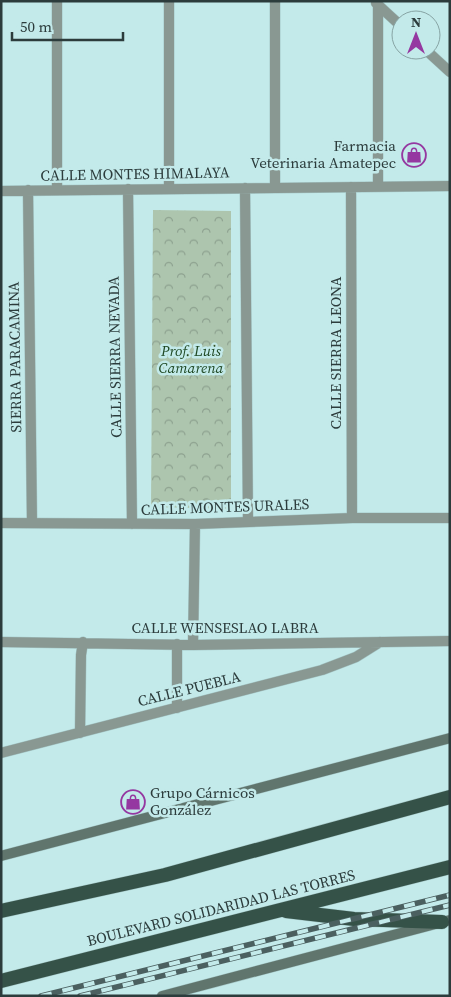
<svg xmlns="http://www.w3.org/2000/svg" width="451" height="997" font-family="'Source Serif 4',serif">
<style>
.forest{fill:url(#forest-crowns)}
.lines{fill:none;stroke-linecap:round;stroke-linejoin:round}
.minor-casing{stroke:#a5c7c7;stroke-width:11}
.secondary-casing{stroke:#a5c7c7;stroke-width:11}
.trunk-casing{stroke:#a5c7c7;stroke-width:15}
.minor{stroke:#899892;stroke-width:10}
.secondary{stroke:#60756d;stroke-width:10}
.trunk{stroke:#355248;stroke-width:14}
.rail-casing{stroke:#4b6060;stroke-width:5.5}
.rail{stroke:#c3eaea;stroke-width:4;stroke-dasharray:11;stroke-linecap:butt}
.labels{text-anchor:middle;stroke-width:5;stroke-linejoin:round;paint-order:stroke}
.poi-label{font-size:15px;fill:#2c3c3c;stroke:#c3eaea;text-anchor:end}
.street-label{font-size:15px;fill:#2c3c3c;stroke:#c3eaea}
.park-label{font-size:15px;font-style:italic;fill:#1f4823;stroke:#c3eaea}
</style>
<defs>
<pattern id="forest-crowns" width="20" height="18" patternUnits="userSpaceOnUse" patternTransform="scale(1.25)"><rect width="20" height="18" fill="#adc5ae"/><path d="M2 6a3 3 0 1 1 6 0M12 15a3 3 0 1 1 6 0" fill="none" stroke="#8da18f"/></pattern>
</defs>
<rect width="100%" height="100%" fill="#c3eaea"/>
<path class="forest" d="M153,210L231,211V509L151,507Z"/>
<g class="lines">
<g class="minor-casing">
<path id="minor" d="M275,1V188
M376,3L401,26
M426,50L450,72
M351,187L352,518
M378,187V5
M169,188V1
M245,188L248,521
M128,189L132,524
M28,190L32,523
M57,190V1
M1,191L450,186
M1,523L195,524L352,518H450
M1,642L193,645L450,641
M193,645L195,524
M177,708V644
M80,733L81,655L83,642
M1,753L322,670L356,657L380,642"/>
</g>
<g class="secondary-casing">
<path id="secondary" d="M1,856L450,738
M162,996L450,920"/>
</g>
<g class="trunk-casing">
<path id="trunk" d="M1,911L165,875L450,797
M286,911L354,919L442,922
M1,981L450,867"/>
</g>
<use href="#minor" class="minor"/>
<use href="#secondary" class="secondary"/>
<use href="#trunk" class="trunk"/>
<g class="rail-casing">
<path id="rail" d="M41,996L450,895
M80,996L450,905"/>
</g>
<use href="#rail" class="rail"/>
</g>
<defs>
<g id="shop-ring" transform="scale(1.25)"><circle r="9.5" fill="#c3eaea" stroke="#9538a1" stroke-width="1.5"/><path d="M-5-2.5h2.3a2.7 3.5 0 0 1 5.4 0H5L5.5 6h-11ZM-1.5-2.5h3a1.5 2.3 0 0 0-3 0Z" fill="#9538a1"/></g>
</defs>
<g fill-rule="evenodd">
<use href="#shop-ring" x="414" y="155"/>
<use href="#shop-ring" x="133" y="802"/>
</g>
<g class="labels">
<g class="poi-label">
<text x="396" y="151">Farmacia<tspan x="396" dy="17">Veterinaria Amatepec</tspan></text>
<text x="150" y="798" text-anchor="start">Grupo Cárnicos<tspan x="150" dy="17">González</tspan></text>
</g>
<g class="street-label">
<text transform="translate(135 174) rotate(-1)" y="5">CALLE MONTES HIMALAYA</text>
<text transform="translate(336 353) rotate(-90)" y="5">CALLE SIERRA LEONA</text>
<text transform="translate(15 357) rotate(-91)" y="5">SIERRA PARACAMINA</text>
<text transform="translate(115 357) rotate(-91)" y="5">CALLE SIERRA NEVADA</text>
<text transform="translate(225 507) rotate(-2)" y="5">CALLE MONTES URALES</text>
<text x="225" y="633">CALLE WENSESLAO LABRA</text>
<text transform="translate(189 689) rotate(-14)" y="5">CALLE PUEBLA</text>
<text transform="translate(221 908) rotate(-14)" y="5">BOULEVARD SOLIDARIDAD LAS TORRES</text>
</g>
<g class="park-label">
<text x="191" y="356">Prof. Luis<tspan x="191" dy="17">Camarena</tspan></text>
</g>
</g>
<rect width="451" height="997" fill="none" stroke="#2c3c3c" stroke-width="5"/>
<g transform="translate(416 35)"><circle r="24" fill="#c3eaea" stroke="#87a4a4"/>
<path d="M0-4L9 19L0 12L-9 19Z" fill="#9538a1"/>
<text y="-8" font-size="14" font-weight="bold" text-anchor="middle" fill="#2c3c3c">N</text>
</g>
<path d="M12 32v8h111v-8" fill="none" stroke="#2c3c3c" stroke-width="2.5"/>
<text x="20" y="32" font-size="15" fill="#2c3c3c" stroke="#c3eaea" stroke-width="4" paint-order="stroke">50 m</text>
</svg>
